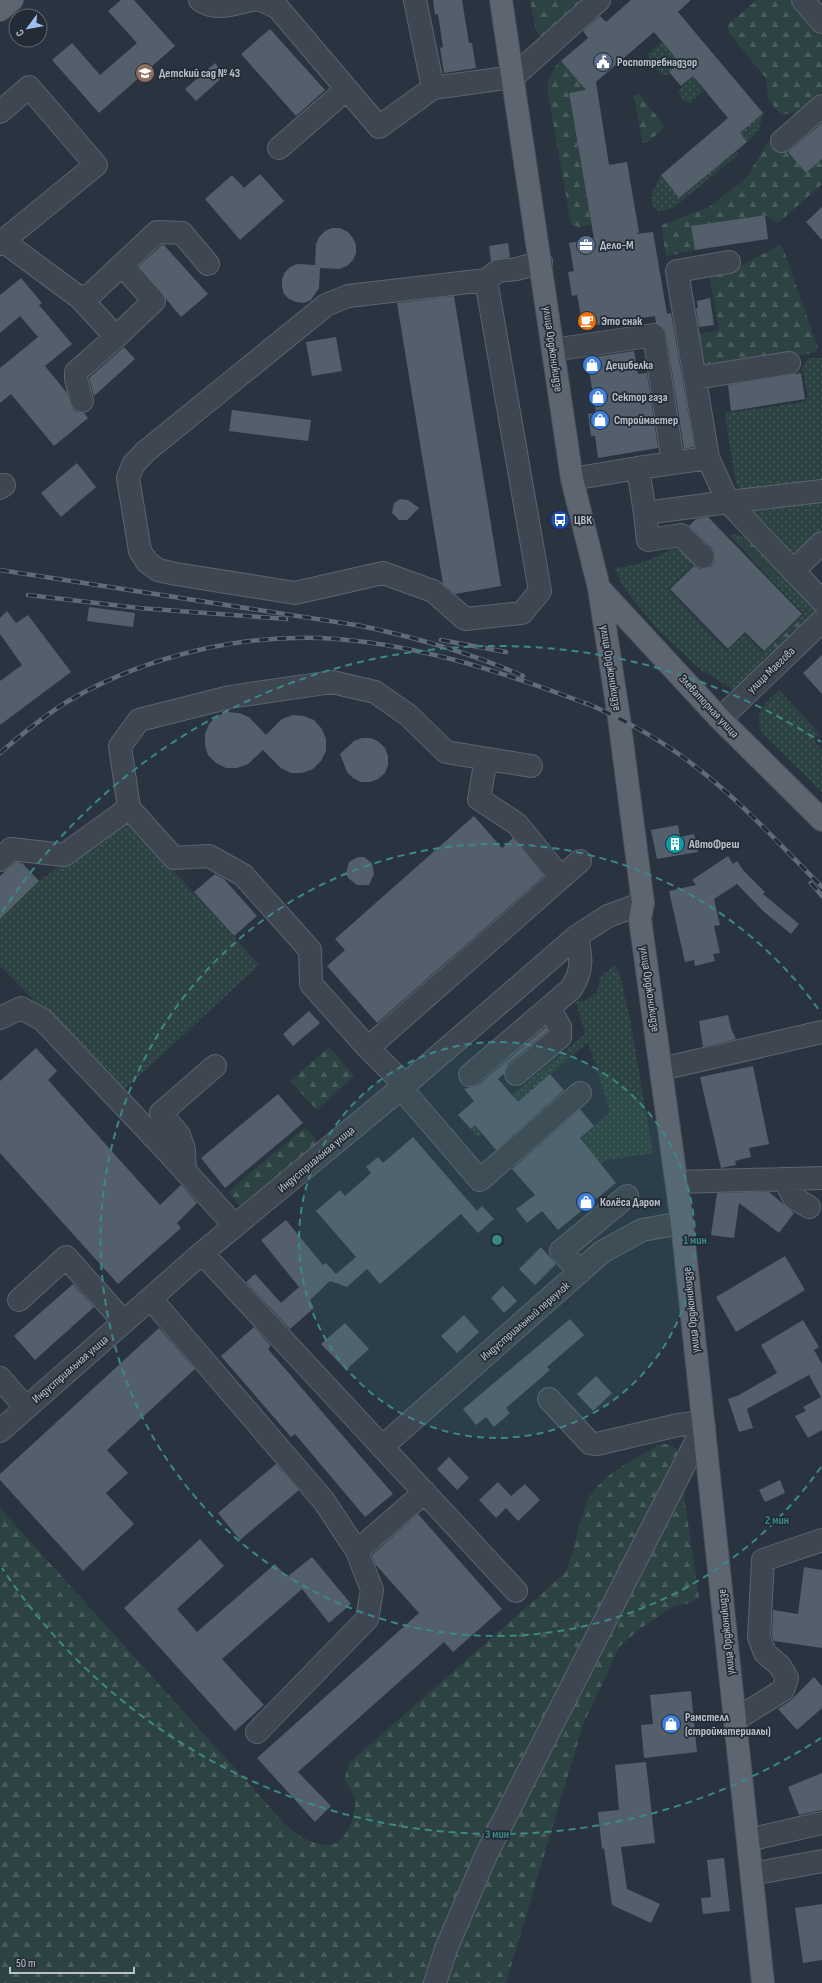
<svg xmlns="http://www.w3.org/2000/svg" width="822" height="1983" font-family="'Sofia Sans Condensed',sans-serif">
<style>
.grass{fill:url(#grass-dots)}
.forest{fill:url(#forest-firs)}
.building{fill:#535f6b}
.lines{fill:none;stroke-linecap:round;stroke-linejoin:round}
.minor-casing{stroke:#5c646e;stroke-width:24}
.major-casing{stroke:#474f5a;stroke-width:24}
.minor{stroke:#3e4651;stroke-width:22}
.major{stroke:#5c6570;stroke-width:22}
.rail-casing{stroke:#606b77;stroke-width:4.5}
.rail{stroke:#222b36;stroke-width:3;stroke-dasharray:9;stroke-linecap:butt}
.ring{fill:none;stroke:#3a8985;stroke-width:2;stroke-dasharray:7 5}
.labels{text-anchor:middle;stroke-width:3.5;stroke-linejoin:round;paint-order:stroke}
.poi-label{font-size:12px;font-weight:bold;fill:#bbc1cb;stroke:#222b36;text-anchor:start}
.street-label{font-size:12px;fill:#bbc1cb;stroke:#222b36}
.centre{fill:#3a8985;stroke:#222b36;stroke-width:2}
.ring-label{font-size:12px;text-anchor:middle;font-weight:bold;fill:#3a8985;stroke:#222b36;stroke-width:3.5;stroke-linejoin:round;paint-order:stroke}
</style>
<defs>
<pattern id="grass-dots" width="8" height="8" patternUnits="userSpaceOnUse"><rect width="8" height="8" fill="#2d4243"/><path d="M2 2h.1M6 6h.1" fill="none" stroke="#4a5c5d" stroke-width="1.8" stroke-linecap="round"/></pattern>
<pattern id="forest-firs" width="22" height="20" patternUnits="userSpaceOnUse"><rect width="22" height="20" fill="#2d4243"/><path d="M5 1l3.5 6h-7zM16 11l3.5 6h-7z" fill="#4a5c5d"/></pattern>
</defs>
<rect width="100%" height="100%" fill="#2a3441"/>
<path class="grass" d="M686,22L680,63L666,75H662L650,61L648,54Z
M693,76L704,91L690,103L683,100L678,91Z
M763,113L759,130L747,142L740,133Z
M737,151L738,155L673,208L659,211C644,202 655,187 661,175L679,198Z
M808,358H822V485L740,490L736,482L725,417L726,413L805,402L808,396L802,368Z
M821,501L822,502V537L797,560L749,512L750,506Z
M735,534L742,536L751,542L814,607L816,614L746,685L734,690L701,670L659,631L626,591L614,568C636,567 654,558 674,548L680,551L695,564L668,589L727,651L745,634L763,653L804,614L729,535Z
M779,690L819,733L814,741L822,750V792L762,733C753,712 764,704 779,690Z
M126,818L259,965L123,1091L0,966V919L39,881Z
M615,965L620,975L630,1019L653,1153L607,1160L537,1197L526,1184L610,1112L588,1042L477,1137L471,1129L585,1034L576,1002L587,1000L597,992L600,978Z"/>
<path class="forest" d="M530,0H582L541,37L536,31Z
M757,0H791L822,35V92L799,112L781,115L768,99L766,78L729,33L728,27L730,23Z
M561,61L586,90L569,94L591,225L580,227L571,225L547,87C549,76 553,68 561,61Z
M637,94L640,95L663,124L661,131L646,143H643L642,140L634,96Z
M768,142L788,152L806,173L822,159V184L778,223L765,215L691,226L695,250L666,256L661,225L709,207L746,178Z
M780,245L783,248L818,348L817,351L812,353L705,371L702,370L697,335L719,330L709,273L712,270L741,266Z
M744,540L750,542L776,570L777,571L775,576H770L741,546L740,543Z
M800,620L804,624L778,651L775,650L774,647L775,643Z
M329,1047L354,1076L317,1110L290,1081Z
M305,1127L321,1146L244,1211L228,1192Z
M667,1444L677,1449L699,1598L691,1603L674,1606L641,1628L619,1647L583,1725L506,1983H0V1508L285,1824C296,1834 310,1844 326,1845C345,1847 356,1817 355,1801C355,1793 346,1786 345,1778C345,1774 348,1768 349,1763L565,1573C576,1550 577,1522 588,1500C602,1473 634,1460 658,1445Z"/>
<path class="building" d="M121,0H134L175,46L99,113L52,60L72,43L100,75L137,43L108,11Z
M433,0H462L469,43H472L476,68L444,73L440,48L443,47L438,14L435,15Z
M631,0H691L678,12L763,113L740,133L747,142L679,198L661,175L728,118L693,76L681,86L669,72L680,63L654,32L596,82L609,165L627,162L639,232L636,234L653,232L667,314L671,313L694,447L684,449L666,333L664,328L656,323L655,316L583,327L577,295L572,296L568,272L574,271L569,243L594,239L569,93L586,90L561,61L588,38L583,31L600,16L606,22Z
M270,29L325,90L296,116L241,54Z
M215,63L225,75L196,101L185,89Z
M822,123V159L806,173L788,152Z
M260,174L284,201L240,240L205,199L232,175L244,188Z
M822,207V240L806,222Z
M765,215L768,239L695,250L691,226Z
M332,228H340L348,232L353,238L356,245V253L353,260L347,266L339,269L320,268L319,288L311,300L304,303L296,302L289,299L284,294L282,287V279L285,272L290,267L297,264L315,265L316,244L319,237L325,231Z
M508,243L510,257L491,261L489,246Z
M162,245H164L208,294L181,317L139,266Z
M21,278L42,303L39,305L72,344L45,366L67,393L73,410L78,413H84L88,418L54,446L11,394L0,403V368L38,337L20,316L0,333V295Z
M454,296L501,586L455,594L443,584L397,303Z
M710,298L714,325L699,327L696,308H698L697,301Z
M336,337L342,371L312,376L306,342Z
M124,347L135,359L94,396L89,378Z
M634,351L638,374L647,373L658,448L598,458L595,436H591L588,414L596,413L587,358Z
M801,373L805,399L731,411L728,385Z
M232,410L311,420L308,441L229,431Z
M77,463L96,487L61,517L41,493Z
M400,499L408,500L419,508L407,520H399L392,513L394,503Z
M708,517L802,614L764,651L745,632L728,649L670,589L694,566L699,569H706L712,566L715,561V554L712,548L689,526L696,519Z
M89,607L135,613L133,627L87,621Z
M7,611L16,623L28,615L71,672L0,725V681L22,665L0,634V618Z
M822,655V694L803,673Z
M228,712L239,713L249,717L266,735L282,719L293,715L304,716L314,720L322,729L326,739V751L321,761L313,769L302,773H291L281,768L263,750L248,764L237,768H226L216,763L208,755L205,745V734L209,724L217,716Z
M362,738H371L379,742L385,748L388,756V765L385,773L378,779L370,782H361L353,778L347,772L340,754L354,741Z
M474,816L502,848L513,838L544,876L377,1023L327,966L345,950L335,939Z
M678,825L680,837L694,834L698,852L657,859L651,830Z
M728,856L733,864L737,861L743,870L765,892L763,894L799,924L791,934L763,911L737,884L714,899L720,925L714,926L720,953L713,954L715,961L695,966L694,960L685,962L669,891L696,885L692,880Z
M358,857H364L372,863L374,874L369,885H357L348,878L346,873L349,862Z
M16,862L22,863L39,881L0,919V876Z
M215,874L224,879L257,916L234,936L194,892Z
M309,1011L320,1023L293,1046L283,1034Z
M728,1015L731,1028L736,1039L703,1047L699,1021Z
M546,1027L548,1031L508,1064L504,1074L498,1079L518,1102L550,1074L564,1090L496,1150L475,1125L471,1129L458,1115L474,1101L464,1089L478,1085Z
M36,1048L57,1071L48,1080L160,1205L181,1185L197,1203L177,1223L181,1228L118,1284L0,1153V1081Z
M753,1066L769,1144L749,1148L751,1157L735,1161L736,1165L721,1168L700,1077Z
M278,1094L303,1123L225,1188L201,1158Z
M580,1109L594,1126L580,1138L616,1183L558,1230L542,1211L527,1223L516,1209L535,1195L512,1169Z
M413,1137L477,1211L482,1206L494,1219L478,1233L461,1214L380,1284L367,1269L347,1287L330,1281L310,1300L314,1308L290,1329L246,1282L255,1274L281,1303L299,1287L261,1240L286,1220L323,1265L326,1263L336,1274L356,1257L316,1211L340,1190L345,1196L371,1173L366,1167L378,1157L383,1163Z
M750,1192H769L794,1213L779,1233L739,1203L734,1238L711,1235L717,1193Z
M541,1247L556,1264L535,1285L519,1269Z
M785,1256L805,1290L736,1332L716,1297Z
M73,1284L94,1307L35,1360L14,1336Z
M503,1286L517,1301L504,1313L491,1298Z
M464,1315L479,1332L457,1353L441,1336Z
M570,1319L584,1335L547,1367L550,1370L506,1408L510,1413L494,1427L486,1417L476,1425L463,1409Z
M803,1320L819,1347L814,1350L822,1364V1430L808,1438L795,1416L806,1411L803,1407L821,1397L809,1375L747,1409L753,1428L739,1432L728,1399L739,1395L777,1373L761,1345Z
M345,1323L369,1349L346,1370L321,1344Z
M254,1327L271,1346L268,1349L393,1494L365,1517L295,1434L291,1437L221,1356Z
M159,1328L195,1369L107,1450L128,1473L106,1493L134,1524L83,1571L0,1480V1474Z
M596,1376L612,1393L593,1411L577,1394Z
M449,1457L469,1478L457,1490L437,1469Z
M276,1464L299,1490L240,1540L218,1513Z
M780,1480L785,1493L765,1502L759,1490Z
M498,1482L511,1496L525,1484L540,1500L518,1521L506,1508L496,1518L479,1500Z
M418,1514L502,1609L453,1652L444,1642L298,1772L331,1806L315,1822L257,1758L419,1613L375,1564L372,1555Z
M200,1539L224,1566L177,1609L197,1632L275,1564L287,1577L312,1557L351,1604L329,1623L302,1589L222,1659L264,1705L235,1731L124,1608Z
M804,1567L822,1570V1648L774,1641L772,1635L773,1610L798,1614Z
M814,1677L822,1686V1708L797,1730L778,1709L790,1701Z
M691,1691L697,1752L644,1758L641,1725L653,1724L650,1695Z
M646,1762L655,1843L621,1847L627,1889L660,1904L651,1923L612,1905L604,1848L602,1849L598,1812L619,1810L615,1765Z
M822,1773V1810L799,1815L788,1787Z
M724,1858L730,1911L703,1914L701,1898L711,1897L707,1860Z
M822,1904V1960L803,1963L795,1908Z"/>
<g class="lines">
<g class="minor-casing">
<path id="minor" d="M200,0C215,12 236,3 253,0
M261,0L278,8L379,127L433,88L513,77L599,0
M415,0L433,88
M803,0L822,22
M0,112L29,87L96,165L3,241
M782,141L822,106
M279,148L347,89
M0,244L3,241L80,298L91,294L157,232L182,233L208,264
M486,280L540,591L522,613L465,619L433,591L383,573L295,593L176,574L158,570L147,562L140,551L128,478L133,465L145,452L326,305L348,296L486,280L498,271L517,269L541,262
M80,298L116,337L154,301L122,265
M553,350L654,335L673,463
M695,378L789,363
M82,401L76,379V372L116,337
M708,458L638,468L645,513L728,502L708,458L677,271L729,262
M572,479L638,468
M0,488L4,485
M728,502L822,601
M728,502L822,491
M645,513L648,540L681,535L703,557
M793,571L822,543
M720,719L822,621
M486,759L479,799L517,824L561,878
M531,766L446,752L408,715L375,692L332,682L230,697L139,720L120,746L129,808L174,858L209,856L243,875L310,950L311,984L368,1048L580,861
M0,860L11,849L64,855L129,808
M0,1018L21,1008L43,1020L167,1151L235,1226
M368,1048L405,1085
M661,1069L822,1032
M516,1074L560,1037V1027L549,1008
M470,1075L571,989C584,969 581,957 577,936
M401,1088L480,1180L580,1093
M185,1171L184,1150L179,1135L161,1113L215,1066
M784,1179L794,1198L809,1207
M677,1182L822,1178
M202,1253L516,1591
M580,1272L561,1251L627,1196
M151,1299L324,1501L357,1551L372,1590L367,1619L257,1732
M19,1300L66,1257L124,1322
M0,1378L26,1408
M549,1399L590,1443L597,1444L678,1425L703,1422
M0,1431L202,1253L405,1085L577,936L608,916L643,903
M382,1447L602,1252L642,1230L682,1223
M357,1551L425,1492
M735,1720L783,1690L787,1678L780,1666L765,1653L759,1637L763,1560L822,1540
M748,1840L822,1823
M752,1874L822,1861
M435,1983L446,1949L487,1853L704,1426"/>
</g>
<g class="major-casing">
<path id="major" d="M501,0L572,479L599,588L619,718L643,903L640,919L682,1223L763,1983
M0,10L12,0
M599,588L720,719L822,820"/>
</g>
<use href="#minor" class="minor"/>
<use href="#major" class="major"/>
<g class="rail-casing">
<path id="rail" d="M0,570L362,626
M28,595L139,608L286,619
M357,625C414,637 469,652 523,676
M441,640L506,652
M586,703C625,720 662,740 696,767C742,802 781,846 822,887
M0,753C22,734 45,715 70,700C148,655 247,632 337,639C424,646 509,674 590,705
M811,883L822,896"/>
</g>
<use href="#rail" class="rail"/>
</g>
<circle cx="497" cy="1240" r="198" fill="#3a8985" fill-opacity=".12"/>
<g class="ring">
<circle cx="497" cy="1240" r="198"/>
<path d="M821 1467A396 396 0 1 1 821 1013"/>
<path d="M821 1738A594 594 0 0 1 2 1568M2 912A594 594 0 0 1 821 742"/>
</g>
<defs>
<g id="civic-disc" transform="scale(1)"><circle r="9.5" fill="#5c6f8a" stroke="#222b36"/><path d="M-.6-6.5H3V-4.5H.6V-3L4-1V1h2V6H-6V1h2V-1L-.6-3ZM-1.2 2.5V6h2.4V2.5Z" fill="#fff"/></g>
<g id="school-disc" transform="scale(1)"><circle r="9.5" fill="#8d6e63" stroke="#222b36"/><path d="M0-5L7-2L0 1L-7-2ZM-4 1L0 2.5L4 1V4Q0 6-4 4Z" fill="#fff"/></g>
<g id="office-disc" transform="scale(1)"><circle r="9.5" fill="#5c6f8a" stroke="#222b36"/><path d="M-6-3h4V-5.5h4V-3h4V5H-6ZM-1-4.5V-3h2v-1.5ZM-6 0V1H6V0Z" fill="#fff"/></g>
<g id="cafe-disc" transform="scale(1)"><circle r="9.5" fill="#e8710a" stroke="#222b36"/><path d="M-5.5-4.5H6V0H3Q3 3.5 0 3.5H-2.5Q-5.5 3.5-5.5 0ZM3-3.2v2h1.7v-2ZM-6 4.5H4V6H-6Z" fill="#fff"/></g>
<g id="shop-disc" transform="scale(1)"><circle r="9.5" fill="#3f7fe0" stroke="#222b36"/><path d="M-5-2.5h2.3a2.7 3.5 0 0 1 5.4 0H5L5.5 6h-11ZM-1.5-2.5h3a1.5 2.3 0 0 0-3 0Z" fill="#fff"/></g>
<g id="bus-disc" transform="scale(1)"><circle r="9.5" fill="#1a4fb4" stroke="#222b36"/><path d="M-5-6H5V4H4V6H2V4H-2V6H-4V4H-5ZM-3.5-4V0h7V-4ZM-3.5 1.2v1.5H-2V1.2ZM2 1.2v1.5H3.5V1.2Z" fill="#fff"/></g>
<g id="building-disc" transform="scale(1)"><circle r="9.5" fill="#0f9aa8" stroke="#222b36"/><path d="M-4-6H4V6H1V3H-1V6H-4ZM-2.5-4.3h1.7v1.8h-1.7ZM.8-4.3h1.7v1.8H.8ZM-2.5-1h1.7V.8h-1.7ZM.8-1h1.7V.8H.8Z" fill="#fff"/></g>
</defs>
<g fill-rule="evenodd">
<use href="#civic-disc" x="603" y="62"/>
<use href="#school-disc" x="145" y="73"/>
<use href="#office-disc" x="586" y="245"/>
<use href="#cafe-disc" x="587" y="321"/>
<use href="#shop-disc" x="592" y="365"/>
<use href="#shop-disc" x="598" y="397"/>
<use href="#shop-disc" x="600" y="420"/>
<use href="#bus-disc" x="560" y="520"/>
<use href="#building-disc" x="675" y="844"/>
<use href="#shop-disc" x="586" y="1202"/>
<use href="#shop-disc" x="671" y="1724"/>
</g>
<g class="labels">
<g class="poi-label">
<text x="617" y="66">Роспотребнадзор</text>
<text x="159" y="77">Детский сад № 43</text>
<text x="600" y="249">Дело-М</text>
<text x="601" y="325">Это снак</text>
<text x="606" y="369">Децибелка</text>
<text x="612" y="401">Сектор газа</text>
<text x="614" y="424">Строймастер</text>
<text x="574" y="524">ЦВК</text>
<text x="689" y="848">АвтоФреш</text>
<text x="600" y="1206">Колёса Даром</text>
<text x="685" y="1721">Рамстелл<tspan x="685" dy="14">(стройматериалы)</tspan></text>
</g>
<g class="street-label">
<text transform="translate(553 349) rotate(82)" y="4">улица Орджоникидзе</text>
<text transform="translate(611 668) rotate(81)" y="4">улица Орджоникидзе</text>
<text transform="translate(771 670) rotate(-44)" y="4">улица Маегова</text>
<text transform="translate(709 706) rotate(47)" y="4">Элеваторная улица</text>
<text transform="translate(650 989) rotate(82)" y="4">улица Орджоникидзе</text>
<text transform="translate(316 1159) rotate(-40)" y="4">Индустриальная улица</text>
<text transform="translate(691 1310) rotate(-96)" y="4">улица Орджоникидзе</text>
<text transform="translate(525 1321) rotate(-41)" y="4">Индустриальный переулок</text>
<text transform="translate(70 1369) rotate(-41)" y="4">Индустриальная улица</text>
<text transform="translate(726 1632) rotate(-96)" y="4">улица Орджоникидзе</text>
</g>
</g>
<circle cx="497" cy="1240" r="6" class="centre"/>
<g class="ring-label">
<text x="695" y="1244">1 мин</text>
<text x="777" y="1524">2 мин</text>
<text x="497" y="1838">3 мин</text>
</g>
<g transform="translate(28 28) rotate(238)"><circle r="19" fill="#222b36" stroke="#5f6772"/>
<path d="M0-3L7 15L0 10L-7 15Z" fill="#9bbfef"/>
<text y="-6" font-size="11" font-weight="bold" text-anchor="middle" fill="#bbc1cb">С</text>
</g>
<path d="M10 1967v6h124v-6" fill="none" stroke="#bbc1cb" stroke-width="2"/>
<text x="16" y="1967" font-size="12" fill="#bbc1cb" stroke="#222b36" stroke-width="3" paint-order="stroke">50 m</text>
</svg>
